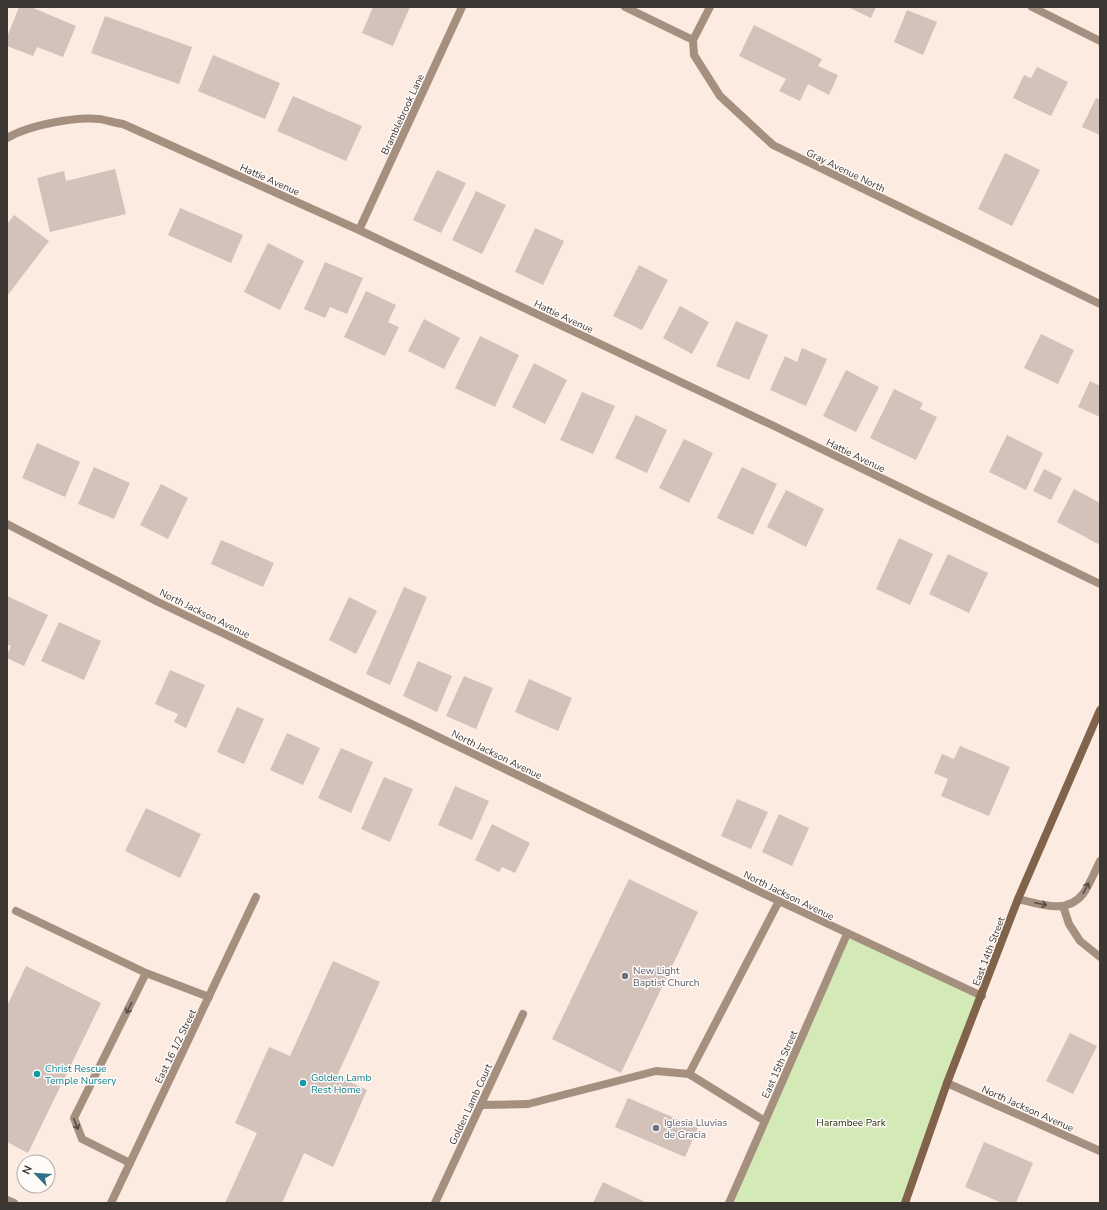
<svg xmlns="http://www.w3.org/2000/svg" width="1107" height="1210" font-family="'Nunito Sans',sans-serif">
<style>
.green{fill:#d3eab7}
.building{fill:#d3c2ba}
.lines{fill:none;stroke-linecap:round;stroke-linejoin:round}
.lane{stroke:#a59080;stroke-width:8}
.street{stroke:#a59080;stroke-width:8}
.secondary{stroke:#81634c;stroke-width:8}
.oneway{stroke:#574d46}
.worship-dot{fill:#6b7280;stroke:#fffbf9;stroke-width:1.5}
.culture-dot{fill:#0f9aa8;stroke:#fffbf9;stroke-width:1.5}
.labels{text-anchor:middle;stroke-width:3;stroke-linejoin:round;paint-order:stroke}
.street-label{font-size:10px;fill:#3d3733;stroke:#fffbf9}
.worship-label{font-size:10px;fill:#5b616d;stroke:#fffbf9;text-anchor:start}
.culture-label{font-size:10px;fill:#0d838f;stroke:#fffbf9;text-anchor:start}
.park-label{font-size:10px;fill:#202e07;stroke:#fffbf9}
</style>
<rect width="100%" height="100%" fill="#fcebe1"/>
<path class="green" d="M847,934L982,996L907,1203H727Z"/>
<path class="building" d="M19,7H31L76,26L63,57L37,47L33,56L7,46V37Z
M373,7H410L393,46L362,33Z
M848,7H876L871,18Z
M907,10L937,22L923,55L894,42Z
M105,16L192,47L179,84L91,53Z
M754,25L822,59L818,66L838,75L829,95L808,84L800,101L779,91L786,79L739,56Z
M213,55L280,83L265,119L198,91Z
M1037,67L1068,82L1051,116L1013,98L1024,75L1031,78Z
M293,96L362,126L346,161L277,131Z
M1096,98L1100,100V135L1082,127Z
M1005,153L1040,170L1012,226L978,209Z
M115,169L126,214L50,232L37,178L64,171L66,181Z
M437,170L466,183L441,233L413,220Z
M476,191L506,205L482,254L452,240Z
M180,208L243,235L231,263L168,235Z
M14,215L49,241L7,296V224Z
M535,228L564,241L543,285L515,272Z
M268,243L304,261L280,310L244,292Z
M325,262L363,278L347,314L330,307L325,318L304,309Z
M639,265L668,280L642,330L613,316Z
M366,291L396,305L388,322L399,327L385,356L344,337Z
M680,306L709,322L692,354L663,338Z
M424,319L460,338L444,369L408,351Z
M736,321L768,335L749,380L716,366Z
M1041,334L1074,350L1058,384L1024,368Z
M480,336L519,355L495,407L455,388Z
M802,348L827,359L806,406L770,390L785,356L797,362Z
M534,363L567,380L545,424L512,407Z
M846,370L879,387L856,432L823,416Z
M1090,381L1100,386V417L1078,407Z
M894,389L923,403L920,409L937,417L916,460L870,438Z
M582,392L615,406L593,454L560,440Z
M636,415L667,430L647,473L615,458Z
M1007,435L1043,453L1026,490L989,472Z
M684,439L713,453L689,503L659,488Z
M37,443L80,462L65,497L22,478Z
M94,467L130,483L114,519L78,504Z
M742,467L777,484L753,535L717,518Z
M1044,469L1062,478L1051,500L1033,491Z
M161,484L188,498L168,539L140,525Z
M1074,489L1100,503V545L1057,522Z
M786,490L824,509L806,547L767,527Z
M899,538L933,554L910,605L876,589Z
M221,540L274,563L263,587L211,564Z
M948,554L988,573L969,613L929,594Z
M404,587L427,597L390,685L366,674Z
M7,596L48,615L24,666L7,658V655L11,646L7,644Z
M349,597L377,611L356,654L329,640Z
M59,622L101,641L84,680L41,661Z
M418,661L452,676L437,712L403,696Z
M170,670L205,685L186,728L174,722L178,714L155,704Z
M464,676L493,688L476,729L446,716Z
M529,679L572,698L558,731L515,712Z
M237,707L264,719L244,764L217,752Z
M287,733L320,748L303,785L270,770Z
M960,746L1010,767L989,816L941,796L948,779L934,773L942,754L954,759Z
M341,748L373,762L351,813L318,798Z
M384,777L413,789L390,842L361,829Z
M455,786L489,801L472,840L438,825Z
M737,799L768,812L751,849L721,836Z
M146,808L201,834L180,878L125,851Z
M779,814L809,828L792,866L762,852Z
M492,824L530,843L515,873L502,867L499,872L475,860Z
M629,879L698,912L621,1073L552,1039Z
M333,961L380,982L337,1076L367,1090L333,1167L304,1153L282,1203H225L257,1133L235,1123L269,1047L290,1056Z
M26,966L101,1003L28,1153L7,1142V1006Z
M1070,1033L1097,1046L1073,1094L1046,1081Z
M628,1098L698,1128L685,1157L615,1127Z
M984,1142L1033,1163L1016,1203H1002L965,1187Z
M603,1182L647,1203H593Z"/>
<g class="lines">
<path class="lane" d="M1018,899C1040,904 1066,915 1083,894C1089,886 1095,871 1100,861
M1063,906L1069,924L1080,941L1100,957
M16,911L146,973L209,997
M689,1074L779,901
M481,1105L528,1104L656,1071L689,1074L765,1121
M130,1163L82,1139L74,1118L146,973"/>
<path class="street" d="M625,7L693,40
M1032,7L1100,41
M693,40L694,55L720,96L773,145L1100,304
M693,40L710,7
M7,138C27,126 75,116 99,119C107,120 115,123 123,124L359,230L776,427L1100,584
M359,230L462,7
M7,524L158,602L779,901L982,996
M947,1083L1100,1151
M7,1200L14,1203
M111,1203L256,897
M435,1203L523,1014
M729,1203L847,934"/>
<path class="secondary" d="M905,1203L947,1083L1018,899L1100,710"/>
</g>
<defs><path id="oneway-shaft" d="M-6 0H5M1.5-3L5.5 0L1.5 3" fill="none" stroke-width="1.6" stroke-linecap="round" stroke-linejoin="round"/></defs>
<g class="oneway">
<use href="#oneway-shaft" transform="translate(1086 888) rotate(-62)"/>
<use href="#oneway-shaft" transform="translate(1041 904) rotate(12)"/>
<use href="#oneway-shaft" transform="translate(129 1008) rotate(116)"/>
<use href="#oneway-shaft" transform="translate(76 1124) rotate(68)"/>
</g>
<g class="worship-dot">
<circle cx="625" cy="976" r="4"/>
<circle cx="656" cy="1128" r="4"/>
</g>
<g class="culture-dot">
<circle cx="37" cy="1074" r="4"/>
<circle cx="303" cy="1083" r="4"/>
</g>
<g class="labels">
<g class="street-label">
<text transform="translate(402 114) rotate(-65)" y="4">Bramblebrook Lane</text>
<text transform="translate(846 170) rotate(26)" y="4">Gray Avenue North</text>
<text transform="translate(270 179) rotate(24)" y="4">Hattie Avenue</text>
<text transform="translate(564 316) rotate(25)" y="4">Hattie Avenue</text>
<text transform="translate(856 455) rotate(26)" y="4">Hattie Avenue</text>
<text transform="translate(205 613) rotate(26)" y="4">North Jackson Avenue</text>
<text transform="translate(497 754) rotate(26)" y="4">North Jackson Avenue</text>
<text transform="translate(789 895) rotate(26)" y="4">North Jackson Avenue</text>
<text transform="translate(988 951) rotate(-69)" y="4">East 14th Street</text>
<text transform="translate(175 1046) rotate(-64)" y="4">East 16 1/2 Street</text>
<text transform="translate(779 1064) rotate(-66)" y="4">East 15th Street</text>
<text transform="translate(470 1104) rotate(-65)" y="4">Golden Lamb Court</text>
<text transform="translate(1028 1108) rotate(24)" y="4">North Jackson Avenue</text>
</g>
<g class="worship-label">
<text x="633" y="974">New Light<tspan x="633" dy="12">Baptist Church</tspan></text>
<text x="664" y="1126">Iglesia Lluvias<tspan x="664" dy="12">de Gracia</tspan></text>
</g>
<g class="culture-label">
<text x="45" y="1072">Christ Rescue<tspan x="45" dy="12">Temple Nursery</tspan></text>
<text x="311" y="1081">Golden Lamb<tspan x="311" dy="12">Rest Home</tspan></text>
</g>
<g class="park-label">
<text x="851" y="1126">Harambee Park</text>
</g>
</g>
<rect width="1107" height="1210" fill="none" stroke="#3d3733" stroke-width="16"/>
<g transform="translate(36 1174) rotate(295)"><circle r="19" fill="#fffbf9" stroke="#b1adaa"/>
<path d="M0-3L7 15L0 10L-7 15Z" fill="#327186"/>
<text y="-6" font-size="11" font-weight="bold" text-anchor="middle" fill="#3d3733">N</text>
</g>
</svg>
